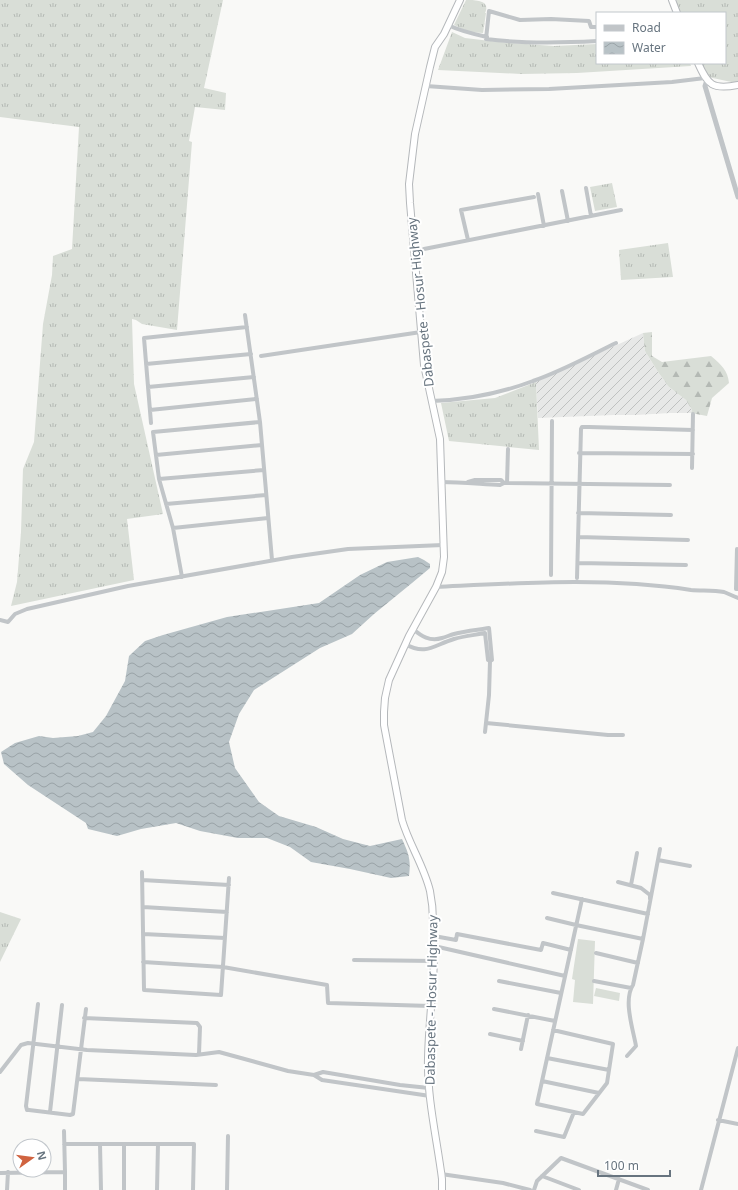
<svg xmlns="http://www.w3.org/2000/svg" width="738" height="1190" font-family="'Noto Sans',sans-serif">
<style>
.industrial{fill:url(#industrial-furrows)}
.grass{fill:url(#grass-tufts)}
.forest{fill:url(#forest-firs)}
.garden{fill:#d9ded7}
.water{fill:url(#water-waves)}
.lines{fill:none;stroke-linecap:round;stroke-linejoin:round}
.trunk-casing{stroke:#b5b8bb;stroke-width:8}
.minor{stroke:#c1c5c8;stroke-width:4}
.tertiary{stroke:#c1c5c8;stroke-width:5}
.trunk{stroke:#fff;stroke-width:6}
.labels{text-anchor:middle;stroke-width:4;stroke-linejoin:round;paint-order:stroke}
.street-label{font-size:13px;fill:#67747f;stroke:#fff}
</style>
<defs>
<pattern id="industrial-furrows" width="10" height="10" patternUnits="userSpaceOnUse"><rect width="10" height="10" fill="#e7e8e7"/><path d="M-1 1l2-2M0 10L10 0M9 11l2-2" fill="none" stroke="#bfc1c0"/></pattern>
<pattern id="grass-tufts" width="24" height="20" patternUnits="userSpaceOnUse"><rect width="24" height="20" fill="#d9ded7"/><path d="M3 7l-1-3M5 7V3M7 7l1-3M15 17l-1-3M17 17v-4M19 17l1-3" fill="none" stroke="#b4b9b4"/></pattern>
<pattern id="forest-firs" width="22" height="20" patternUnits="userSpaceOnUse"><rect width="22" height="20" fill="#d9ded7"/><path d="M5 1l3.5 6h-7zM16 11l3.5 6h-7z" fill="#b4b9b4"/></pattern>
<pattern id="water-waves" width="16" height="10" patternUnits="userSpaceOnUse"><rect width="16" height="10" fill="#b8c2c6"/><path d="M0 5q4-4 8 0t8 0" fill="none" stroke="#99a2a6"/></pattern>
</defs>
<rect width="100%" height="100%" fill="#f9f9f7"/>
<path class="industrial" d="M643,333L645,351L658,372L669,387L686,400L692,410L691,413H670L636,415H614L538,418L536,382Z"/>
<path class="grass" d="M0,0H223L204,88L226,93L225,110L195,107L189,141L192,142L177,330L142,324L136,320L132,319L134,384L163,514L127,519L134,580L11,606L17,582L21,532L23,469L34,442L43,324L52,275L53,256L72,249L79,127L0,117Z
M466,0C475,0 491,0 485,13H486L483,33L469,32L454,25Z
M676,0H738V82L736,83L708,77L701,63H725V13H680Z
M452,32L465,38L499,42L554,46L597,44V63H690L691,66L577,73L521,74L438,70Z
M612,183L617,207L595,211L590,187Z
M668,243L673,277L621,280L619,250Z
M536,382L539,450L449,441L441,403L495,398Z
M0,912L21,919L0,962Z"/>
<path class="forest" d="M652,332V356L662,362L711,356C721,364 728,371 729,383L712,398L707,416L691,413L692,410L686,400L669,387L658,372L645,351L643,333Z"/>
<path class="garden" d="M578,939L595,941L593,1004L573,1002L575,980L572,979Z
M596,988L620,993L619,1001L594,996Z"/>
<path class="water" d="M418,557L424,560L430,564V568L412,583L374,614L352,634L320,648L254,690L239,714L229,742L235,768L259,802L279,816L316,827L343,839L370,846L402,839C409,854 411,860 409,876L391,878L350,869L311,862L290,847L267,838H238L200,831L176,823L141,829L117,836L88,829L86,823L28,785L4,764L1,752L15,743L39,736L53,738L78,736L93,732L106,716L125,681L129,656L145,641L163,635L227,617L319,603L360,575L387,562Z"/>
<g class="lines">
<g class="trunk-casing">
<path id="trunk" d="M672,0L677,13
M698,63C708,85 712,90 738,85
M442,1190V1179C437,1139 427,1099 428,1058C429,1012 437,967 433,921C433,911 432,901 430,891C424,866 409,844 402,820L384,725V712L385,698L389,680L409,636L436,587L442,572L444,557L440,439L424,365L410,203L409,184L415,134L430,67L435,47L444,34L460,0"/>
</g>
<path class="minor" d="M448,25C460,31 473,34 487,37
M597,27H591L589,21L551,19L520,20L489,11L486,39C523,44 560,43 597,41
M426,86L482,90L549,89L672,82L705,78
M586,188L591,216
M562,191L568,221
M538,194L544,226
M468,240L461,210L534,197
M424,249L621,210
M245,315L260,422L272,560
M261,356L421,332
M146,364L251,354
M148,387L254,377
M432,401C466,400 501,393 533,381C562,371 589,356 616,343
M150,410L257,399
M151,423L144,338L247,327
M579,453L693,454
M156,455L262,445
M692,468L693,414
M159,479L264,470
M441,482C461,482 480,484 500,485L504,483L670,485
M468,482L475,480H501L504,483
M507,483L508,449
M166,504L266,495
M578,513L671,515
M173,528L268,518
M578,537L688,540
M737,549L736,589H738
M578,563L686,565
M551,575L552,421
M182,577L173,528L159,479L153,432L260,422
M577,578L581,429L582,427H589L693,430
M436,587C521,583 606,577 691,590C701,591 713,590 724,592C729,594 733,596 738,598
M0,620L8,622L15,614L27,609L128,586L292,557L348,549L443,545
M413,629C421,636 430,642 442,638C446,637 450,635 454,634C465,631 477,630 489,628L492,660L490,661L489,695L485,732
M405,644C426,656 434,645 454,639C464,636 475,635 485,633L488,660L490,661
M486,723L608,735H623
M658,860L690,866
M142,872L144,990L221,995L229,878
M142,880L229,885
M618,882L641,888L650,895V899
M631,885L637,853
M553,893L648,914
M143,907L227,912
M547,918L576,925L643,939
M143,934L225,938
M434,936L456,940L457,934L541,950L543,943L571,950
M434,946L565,976
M596,953L638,963
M354,960L434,961
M143,962L223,967L327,985L328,1003L431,1006
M499,981L561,993
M594,981L631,988
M38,1004L26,1106L27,1110H29L70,1115L73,1114L86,1009
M494,1009L555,1021
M84,1018L197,1023L200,1027L199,1054
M553,1030L613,1044L607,1083L583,1114L537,1104C552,1036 567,967 582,899
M490,1034L523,1041
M521,1049L528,1015
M627,1056L636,1046C633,1029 623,1000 633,985L643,939L660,849
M547,1058L609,1070
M0,1072L21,1045L28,1043L87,1050L196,1055L219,1052L288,1071L314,1075
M78,1079L216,1085
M542,1081L599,1093
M429,1088L400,1085L323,1072L314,1075L322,1080L430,1096
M50,1112L62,1005
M718,1120L738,1124
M64,1131L65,1172
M536,1131L564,1137L574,1112
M64,1144H194L193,1190
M100,1144L101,1190
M0,1173L65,1172V1190
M441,1174L503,1183L530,1190
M542,1176L579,1190
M7,1190L8,1172
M124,1190V1144
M157,1190L158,1144
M227,1190L228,1136
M534,1190L537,1181L561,1158L648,1190
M616,1190L619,1179
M701,1190L738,1048"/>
<path class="tertiary" d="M707,80L705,86L738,197"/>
<use href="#trunk" class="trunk"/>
</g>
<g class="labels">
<g class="street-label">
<text transform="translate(420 302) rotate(-96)" y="5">Dabaspete - Hosur Highway</text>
<text transform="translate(431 1000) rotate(-89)" y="5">Dabaspete - Hosur Highway</text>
</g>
</g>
<rect x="596" y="12" width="130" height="52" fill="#ffffff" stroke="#c2c7cc"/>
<rect x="604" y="25" width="20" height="6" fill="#c1c5c8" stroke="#c2c7cc"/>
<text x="632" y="32" font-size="12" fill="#67747f">Road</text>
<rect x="604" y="42" width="20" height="12" fill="url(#water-waves)" stroke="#c2c7cc"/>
<text x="632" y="52" font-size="12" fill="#67747f">Water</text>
<g transform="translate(32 1158) rotate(76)"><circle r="19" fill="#ffffff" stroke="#c2c7cc"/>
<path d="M0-3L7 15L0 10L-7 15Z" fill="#d06340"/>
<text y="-6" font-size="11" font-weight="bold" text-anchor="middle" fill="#67747f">N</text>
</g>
<path d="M598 1170v6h72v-6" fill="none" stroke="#67747f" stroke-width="2"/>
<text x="604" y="1170" font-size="12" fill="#67747f" stroke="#ffffff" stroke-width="3" paint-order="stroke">100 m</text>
</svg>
